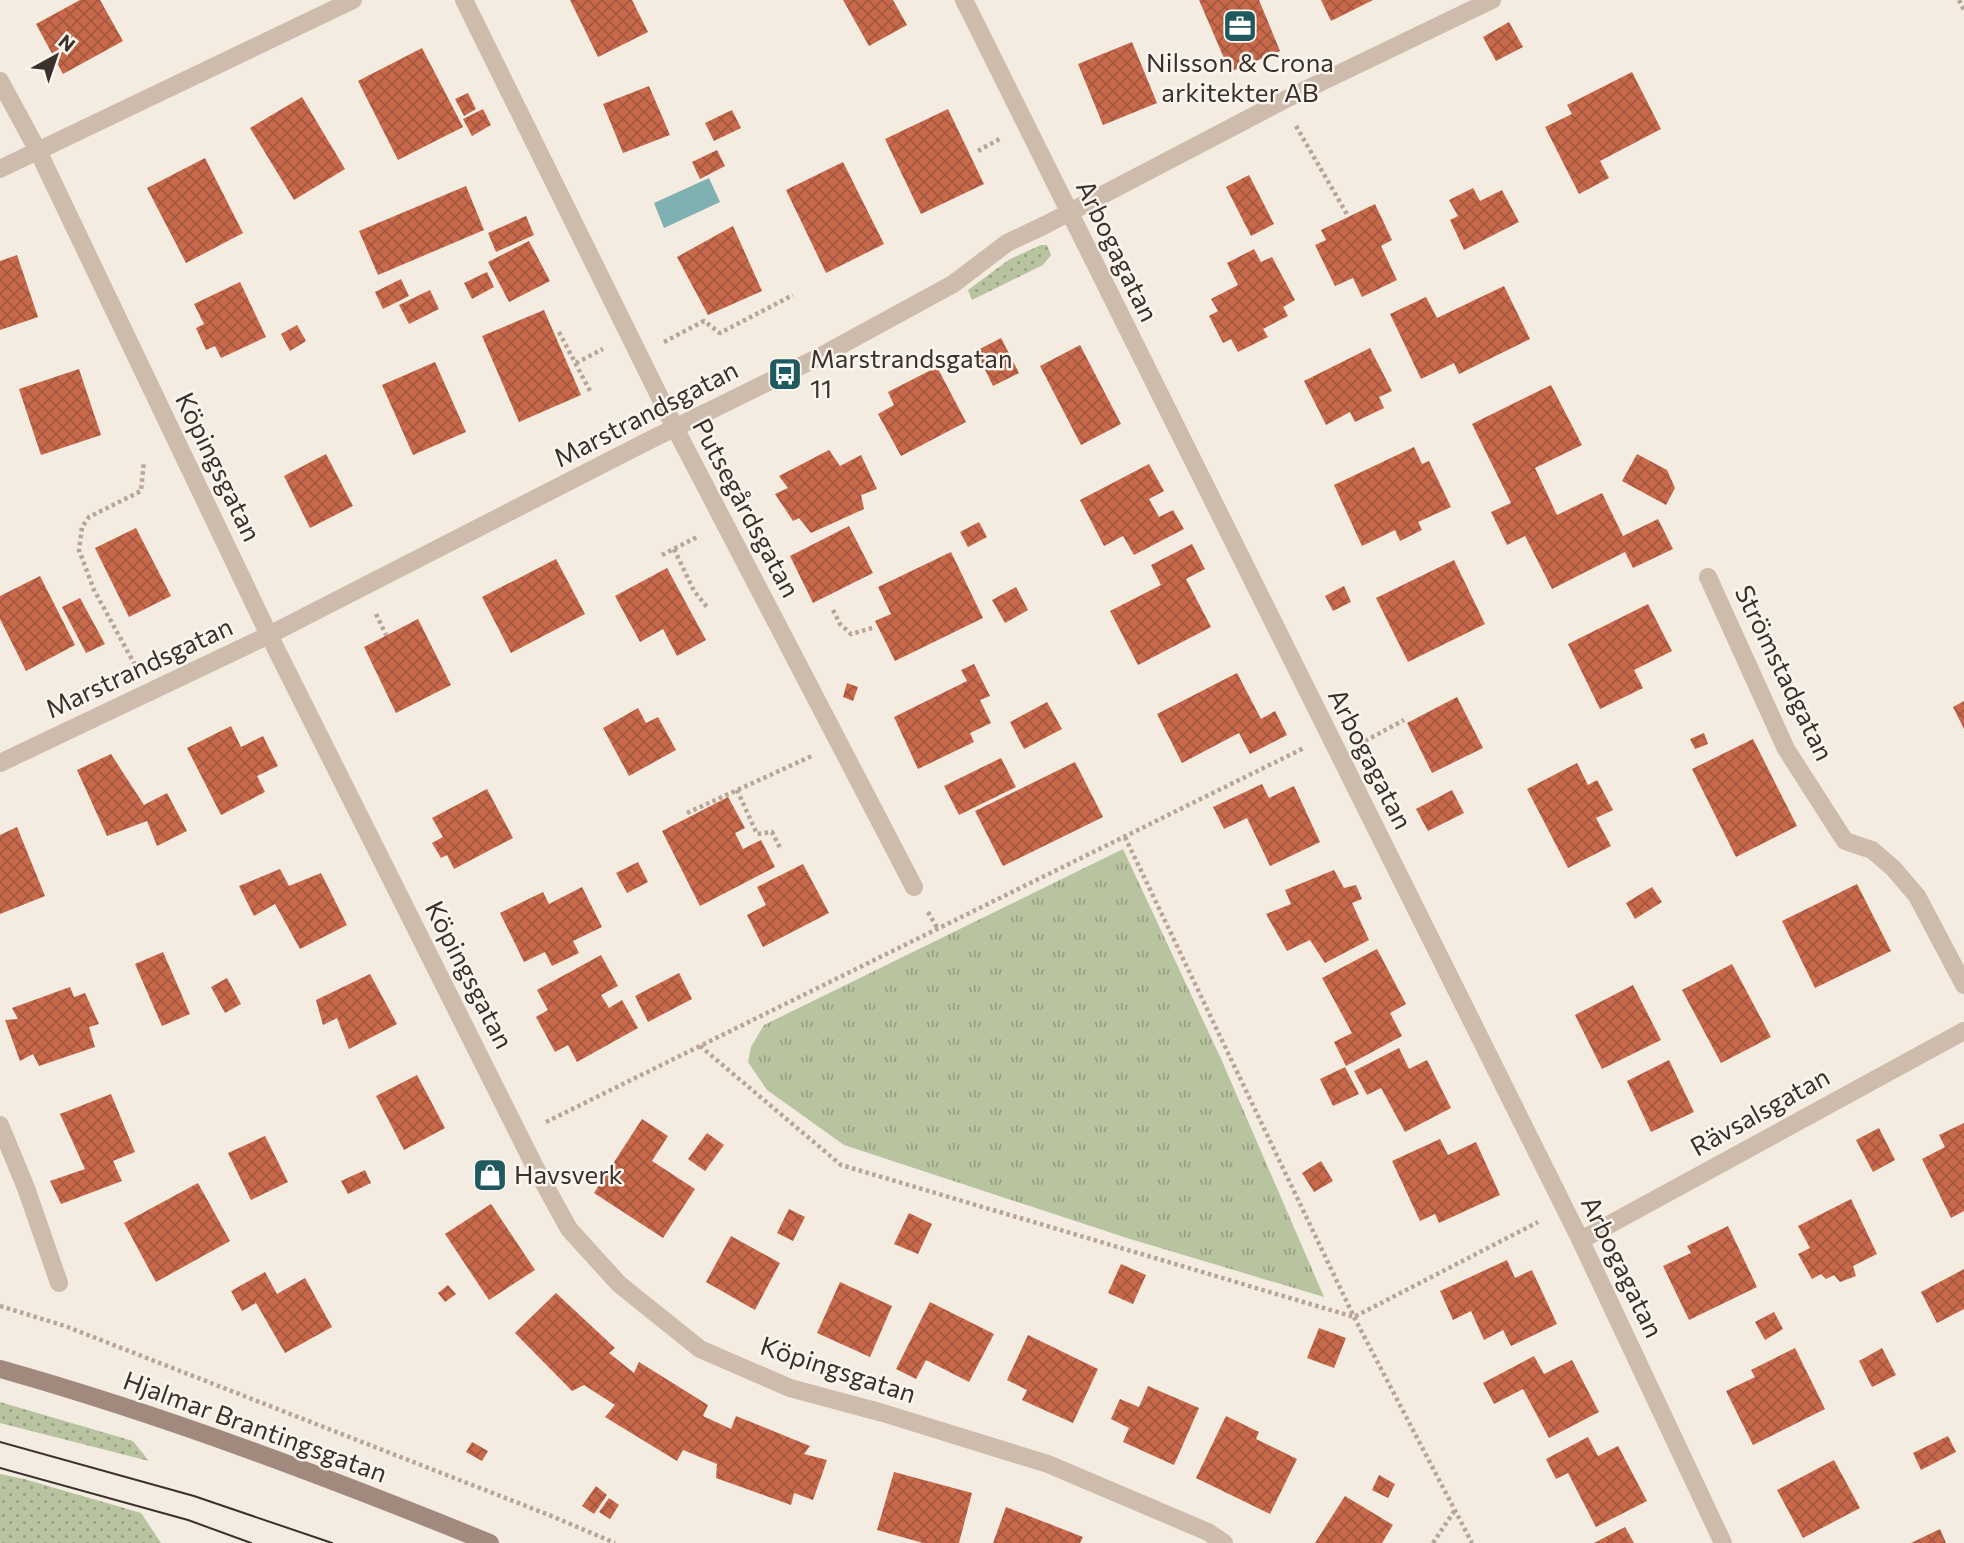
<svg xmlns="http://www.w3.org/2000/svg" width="1964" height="1543" font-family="Commissioner,sans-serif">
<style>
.grass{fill:url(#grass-dots)}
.park{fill:url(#park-tufts)}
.water{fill:#7fb0b2}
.building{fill:url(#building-cross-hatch)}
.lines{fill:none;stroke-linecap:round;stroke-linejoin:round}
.path{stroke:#b9a596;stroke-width:4.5;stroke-dasharray:3.5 3.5;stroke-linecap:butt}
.minor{stroke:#cdbbac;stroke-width:18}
.secondary{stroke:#a18a7d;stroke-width:18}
.tram{stroke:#3b302b;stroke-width:2}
.labels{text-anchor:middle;stroke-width:5;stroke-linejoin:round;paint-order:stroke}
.poi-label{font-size:26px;fill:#3b302b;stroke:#fbf5ee;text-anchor:start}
.street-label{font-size:26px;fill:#3b302b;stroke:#fbf5ee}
</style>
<defs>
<pattern id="grass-dots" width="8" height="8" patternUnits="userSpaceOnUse" patternTransform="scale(1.75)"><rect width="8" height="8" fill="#b8c4a0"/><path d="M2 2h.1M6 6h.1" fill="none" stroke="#97a083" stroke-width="1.8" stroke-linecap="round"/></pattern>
<pattern id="park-tufts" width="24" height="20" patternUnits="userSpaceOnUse" patternTransform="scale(1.75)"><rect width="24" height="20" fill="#b8c4a0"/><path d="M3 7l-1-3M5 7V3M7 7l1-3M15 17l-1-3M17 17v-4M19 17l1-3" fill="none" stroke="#97a083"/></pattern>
<pattern id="building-cross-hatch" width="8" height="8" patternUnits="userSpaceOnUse" patternTransform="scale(1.75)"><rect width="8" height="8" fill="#c8694b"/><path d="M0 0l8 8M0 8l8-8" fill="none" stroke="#a4573f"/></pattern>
</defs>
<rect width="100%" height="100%" fill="#f4ebe1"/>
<path class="grass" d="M1041,245H1047L1051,255L1043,265L972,300L968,290L1010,259Z
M0,1402L133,1441L149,1461L0,1423Z
M0,1474L24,1479L141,1513L161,1543H0Z"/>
<path class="park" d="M1123,849L1222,1061L1324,1297L1127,1238L844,1145L767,1090L748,1062L751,1047L764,1025Z"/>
<path class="water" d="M709,178L720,202L664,228L654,203Z"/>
<path class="building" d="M80,0H100L123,41L63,74L36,24Z
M570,0H632L648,32L598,57Z
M843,0H893L907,25L869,46Z
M1199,0H1259L1280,51L1230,72Z
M1321,0H1373L1331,21Z
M1509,22L1523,47L1496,61L1483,37Z
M1132,42L1157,103L1103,125L1078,64Z
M422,48L463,127L398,160L358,81Z
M1632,72L1661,129L1600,161L1609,178L1579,194L1545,127L1572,114L1567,105Z
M649,86L670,135L623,153L603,104Z
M468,93L476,109L464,116L455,99Z
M302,97L345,169L294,200L250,128Z
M483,109L491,125L472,136L463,119Z
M948,109L984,184L921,214L885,139Z
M732,110L741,128L714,141L705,123Z
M717,150L725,166L700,179L692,162Z
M205,158L243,233L186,263L147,188Z
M843,162L884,244L826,273L786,190Z
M1249,175L1274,224L1251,236L1226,187Z
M466,186L484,230L378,275L359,231Z
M1473,188L1480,201L1502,190L1519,222L1464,250L1450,220L1458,216L1449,200Z
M1375,204L1392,240L1381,246L1397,280L1362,297L1353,278L1335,286L1315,245L1326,240L1321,230Z
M526,216L534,235L496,252L488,233Z
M733,226L762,291L708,315L677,257Z
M529,241L550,281L509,302L488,262Z
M1254,249L1261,262L1272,257L1295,300L1283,307L1288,316L1263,329L1268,337L1238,352L1231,339L1223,343L1209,316L1218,311L1211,299L1238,285L1227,263Z
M17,255L38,317L0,330V261Z
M487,272L494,287L472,299L464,283Z
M401,279L409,296L383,309L375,292Z
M240,282L266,337L221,358L215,346L206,350L196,328L204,324L194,304Z
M1504,286L1530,339L1459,374L1454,363L1421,379L1390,314L1426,297L1437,318Z
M430,290L439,309L409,324L399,305Z
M544,310L581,395L519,422L482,336Z
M297,325L306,341L290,351L281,334Z
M1001,338L1019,373L993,386L976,351Z
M1080,345L1121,424L1081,445L1040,366Z
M1370,348L1392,391L1379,397L1384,408L1355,422L1350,412L1326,425L1304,381Z
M435,362L466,432L413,455L382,385Z
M937,367L966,422L901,456L878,414L894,405L888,392Z
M79,369L101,435L41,455L19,389Z
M1551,385L1582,445L1535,468L1557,515L1602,493L1623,536L1658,519L1673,549L1633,568L1625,552L1552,589L1525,536L1507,545L1491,512L1511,503L1472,424Z
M1414,447L1422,464L1429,461L1451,507L1418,522L1422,530L1400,541L1395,530L1362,546L1334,485Z
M829,450L840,466L861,455L877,489L861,495L864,509L811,533L799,518L793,521L775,494L788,488L779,476Z
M326,454L353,506L310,528L284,476Z
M1637,454L1667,470L1675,488L1666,505L1622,481Z
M1149,464L1164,491L1149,499L1159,517L1173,510L1184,529L1134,555L1123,536L1104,546L1080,500Z
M979,522L987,537L968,547L960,532Z
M849,526L873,573L813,603L790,556Z
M136,528L171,596L129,617L95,548Z
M1192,544L1205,569L1186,579L1211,627L1138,665L1110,611L1161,585L1151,565Z
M951,552L983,618L895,661L875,621L891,614L878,587Z
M556,559L585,614L511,653L482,597Z
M1454,560L1485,624L1408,662L1376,598Z
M667,568L706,640L677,656L663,629L640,642L615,596Z
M40,576L75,645L26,671L0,619V596Z
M1344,586L1351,602L1333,611L1325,596Z
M1016,587L1028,610L1005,623L992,600Z
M80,598L105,644L86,653L62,607Z
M1648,604L1672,651L1634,670L1643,688L1600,709L1568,644Z
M418,619L451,685L396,713L364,647Z
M974,664L990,696L980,700L991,723L970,733L974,742L918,769L894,717L967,681L961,670Z
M1237,673L1261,719L1275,711L1287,735L1250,754L1239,733L1182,763L1157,714Z
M847,683L858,687L853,701L843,697Z
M1457,697L1483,748L1432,773L1407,723Z
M1964,701V729L1953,707Z
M1047,702L1062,729L1024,749L1010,722Z
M638,708L646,723L658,717L676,750L629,776L603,728Z
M231,726L241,747L263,736L278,766L257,776L265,792L221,815L187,748Z
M1704,733L1708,744L1695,749L1690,739Z
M1753,739L1797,826L1736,857L1692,769Z
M111,754L144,805L167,793L187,831L157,846L147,821L107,836L77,770Z
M1001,758L1016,787L959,815L944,786Z
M1075,762L1103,817L1003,866L975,811Z
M1577,763L1588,785L1597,780L1613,810L1596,818L1611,846L1568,868L1527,789Z
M1262,784L1269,798L1294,786L1320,842L1270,866L1247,818L1224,829L1213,807Z
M487,789L513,838L454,869L447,855L441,858L432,843L443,837L432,818Z
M1452,790L1464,813L1428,831L1416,809Z
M728,797L745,828L735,833L743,849L761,840L775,867L700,906L662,831Z
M17,827L45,896L0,914V835Z
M638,862L648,882L627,893L616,873Z
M803,864L829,913L763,947L747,915L766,905L757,887Z
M280,869L289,886L321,873L347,925L300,949L275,904L254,916L239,886Z
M1334,870L1344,888L1356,885L1362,899L1352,903L1369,940L1325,963L1310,940L1287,951L1266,914L1291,904L1285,890Z
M1857,884L1891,951L1815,988L1782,921Z
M582,887L602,927L573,941L579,953L552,966L545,952L524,962L500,913L543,892L549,904Z
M1652,887L1662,902L1635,919L1626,903Z
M1377,949L1406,1004L1390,1013L1402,1036L1346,1066L1334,1042L1352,1033L1322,978Z
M163,952L190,1014L162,1026L135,964Z
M601,955L618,986L601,995L609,1008L622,1000L638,1028L577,1062L568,1045L555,1052L536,1017L548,1010L537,990Z
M1732,964L1771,1037L1721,1063L1682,990Z
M679,973L692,999L648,1022L635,996Z
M370,974L397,1024L349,1049L337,1018L323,1025L316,1000Z
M227,978L241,1004L225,1013L211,987Z
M1633,985L1661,1040L1602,1069L1575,1015Z
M70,987L74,997L85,993L99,1024L89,1027L95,1047L39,1066L33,1054L20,1061L5,1020L18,1019L12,1008Z
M1399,1048L1409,1069L1427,1060L1451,1108L1405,1132L1381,1088L1367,1095L1354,1071Z
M1669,1060L1694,1112L1651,1132L1627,1081Z
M1345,1067L1359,1094L1333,1106L1320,1079Z
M417,1075L445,1128L404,1150L376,1096Z
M111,1094L135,1152L113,1161L122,1181L61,1204L50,1181L85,1169L60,1114Z
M642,1119L668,1136L652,1161L695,1189L663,1238L594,1193Z
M1964,1123V1211L1951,1218L1922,1159L1945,1147L1939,1135Z
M1879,1128L1895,1160L1873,1172L1856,1140Z
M707,1133L724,1145L705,1171L688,1159Z
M265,1136L288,1182L251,1200L228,1153Z
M1440,1139L1448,1155L1476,1142L1500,1195L1439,1223L1435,1214L1420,1221L1392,1161Z
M1321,1161L1333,1181L1314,1192L1302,1173Z
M486,1168H493L498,1176L495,1181L487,1182L483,1175Z
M365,1170L371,1183L348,1194L341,1181Z
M198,1183L230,1241L156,1282L124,1223Z
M1851,1199L1877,1254L1853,1266L1856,1276L1840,1282L1834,1275L1826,1279L1821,1274L1812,1279L1798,1254L1810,1248L1798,1226Z
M491,1204L535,1270L489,1300L445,1234Z
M789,1209L805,1217L793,1241L777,1233Z
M909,1213L932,1224L918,1254L894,1244Z
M1728,1226L1757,1287L1689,1320L1663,1266L1691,1253L1687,1246Z
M731,1236L780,1263L755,1310L706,1282Z
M1507,1260L1515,1278L1532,1270L1557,1324L1511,1346L1503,1330L1484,1340L1471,1311L1453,1320L1440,1291Z
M1121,1264L1146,1275L1133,1304L1108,1293Z
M1964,1269V1309L1937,1323L1921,1292Z
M265,1272L277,1294L305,1278L332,1327L285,1353L256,1303L242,1311L231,1291Z
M840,1282L892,1306L870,1357L817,1333Z
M448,1285L456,1294L445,1302L438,1293Z
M556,1293L615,1348L609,1353L634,1373L639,1362L708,1405L703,1416L731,1429L736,1416L810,1446L804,1454L827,1460L813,1500L794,1493L791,1505L716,1478L717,1464L683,1450L677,1461L605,1417L615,1405L584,1385L572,1391L515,1333Z
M930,1302L994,1334L969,1382L926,1360L916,1379L896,1369Z
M1774,1312L1783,1329L1765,1340L1755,1322Z
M1319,1328L1346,1338L1334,1368L1307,1358Z
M1028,1335L1098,1369L1073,1423L1022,1400L1027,1390L1007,1380Z
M1795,1348L1825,1409L1753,1445L1726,1391L1755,1377L1751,1370Z
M1882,1348L1896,1375L1872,1387L1859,1361Z
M1534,1356L1544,1374L1572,1360L1599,1412L1549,1438L1523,1389L1494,1404L1483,1383Z
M1148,1386L1199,1408L1174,1465L1123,1442L1129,1428L1111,1419L1120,1399L1139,1407Z
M1226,1416L1259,1432L1256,1439L1297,1459L1270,1514L1196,1478Z
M1948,1436L1956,1452L1921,1470L1913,1453Z
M1588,1437L1598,1456L1618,1446L1647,1501L1596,1527L1568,1473L1556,1479L1546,1459Z
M472,1442L488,1451L482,1461L466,1452Z
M1834,1460L1860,1508L1803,1538L1777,1490Z
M894,1472L972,1493L959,1543H923L877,1530Z
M1379,1475L1395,1484L1388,1498L1372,1490Z
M596,1486L607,1495L594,1514L582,1506Z
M1345,1496L1393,1525L1382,1543H1315Z
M609,1498L619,1505L610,1519L599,1512Z
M1006,1507L1083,1537L1080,1543H993Z
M1625,1527L1634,1543H1594Z
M1940,1529L1946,1543H1911Z"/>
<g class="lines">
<path class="path" d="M1959,0L1964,10
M1296,126L1348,216
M978,151L1001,138
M559,332L590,391
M664,342L704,321L720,333L793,295
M576,363L603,349
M674,549L694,591L707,607
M662,555L697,537
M833,610L840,624L851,634L872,628
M376,614L386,635
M135,665L94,590L79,550L82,527L89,517L141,491L144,461
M1365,741L1404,720
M737,790L757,834L772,832L780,848
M687,813L814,755
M1125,837L1354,1317L1472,1543
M928,912L938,929
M700,1046L841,1165L1354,1317L1538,1222
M546,1122L1304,748
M0,1306L65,1326L549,1515L615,1543
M1433,1543L1455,1510"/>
<path class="minor" d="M464,0L675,428L914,887
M964,0L1579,1237L1723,1543
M0,81L38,151L269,635L535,1167L569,1229L619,1284L700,1349L790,1388L883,1413L1048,1464L1208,1532L1224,1543
M0,169L353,0
M1708,577L1786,749L1845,841L1872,850L1893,868L1917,896L1964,985
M0,763L269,635L646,442L821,356L953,284L1007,243L1045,225L1282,101L1492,0
M0,1125L26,1188L59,1283
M1581,1240L1964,1031"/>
<path class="secondary" d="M0,1369C167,1416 329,1478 490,1543"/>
<path class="tram" d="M0,1442L194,1496L332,1543
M0,1468L188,1520L251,1543"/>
</g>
<defs>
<g id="office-square" transform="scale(1.75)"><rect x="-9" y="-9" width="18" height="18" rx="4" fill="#1f5a5e" stroke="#fbf5ee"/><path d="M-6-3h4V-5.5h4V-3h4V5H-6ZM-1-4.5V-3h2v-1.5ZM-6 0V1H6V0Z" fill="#fff"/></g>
<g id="bus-square" transform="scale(1.75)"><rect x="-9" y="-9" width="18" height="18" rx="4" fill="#1f5a5e" stroke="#fbf5ee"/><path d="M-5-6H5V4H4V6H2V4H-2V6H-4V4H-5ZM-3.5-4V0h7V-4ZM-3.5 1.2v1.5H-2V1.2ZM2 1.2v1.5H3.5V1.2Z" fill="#fff"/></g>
<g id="shop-square" transform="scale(1.75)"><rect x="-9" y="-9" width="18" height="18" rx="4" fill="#1f5a5e" stroke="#fbf5ee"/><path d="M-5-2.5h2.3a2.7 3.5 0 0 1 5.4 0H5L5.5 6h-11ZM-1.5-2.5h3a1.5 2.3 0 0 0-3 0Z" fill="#fff"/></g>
</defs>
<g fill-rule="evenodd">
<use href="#office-square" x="1240" y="26"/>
<use href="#bus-square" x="785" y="374"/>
<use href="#shop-square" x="490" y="1175"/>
</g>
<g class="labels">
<g class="poi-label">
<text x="1240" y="72" text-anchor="middle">Nilsson &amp; Crona<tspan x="1240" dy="30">arkitekter AB</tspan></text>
<text x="810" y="368">Marstrandsgatan<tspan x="810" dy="30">11</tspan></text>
<text x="514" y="1184">Havsverk</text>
</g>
<g class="street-label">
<text transform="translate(1117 251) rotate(64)" y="9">Arbogagatan</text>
<text transform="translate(646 414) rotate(-27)" y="9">Marstrandsgatan</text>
<text transform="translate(218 467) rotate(64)" y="9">Köpingsgatan</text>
<text transform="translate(746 508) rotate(62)" y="9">Putsegårdsgatan</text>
<text transform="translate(139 668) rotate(-25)" y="9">Marstrandsgatan</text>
<text transform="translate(1784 673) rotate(64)" y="9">Strömstadgatan</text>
<text transform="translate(1370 759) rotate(63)" y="9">Arbogagatan</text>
<text transform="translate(469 975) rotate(63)" y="9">Köpingsgatan</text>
<text transform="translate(1760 1112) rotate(-29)" y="9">Rävsalsgatan</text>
<text transform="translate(1622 1267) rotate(64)" y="9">Arbogagatan</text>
<text transform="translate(838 1370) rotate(18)" y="9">Köpingsgatan</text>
<text transform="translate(255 1427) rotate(20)" y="9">Hjalmar Brantingsgatan</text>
</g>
</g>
<g transform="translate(56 56) rotate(40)" stroke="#fbf5ee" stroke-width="5" paint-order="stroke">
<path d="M0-5L12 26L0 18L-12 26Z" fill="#3b302b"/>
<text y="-10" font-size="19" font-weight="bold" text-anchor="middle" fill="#3b302b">N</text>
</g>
</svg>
